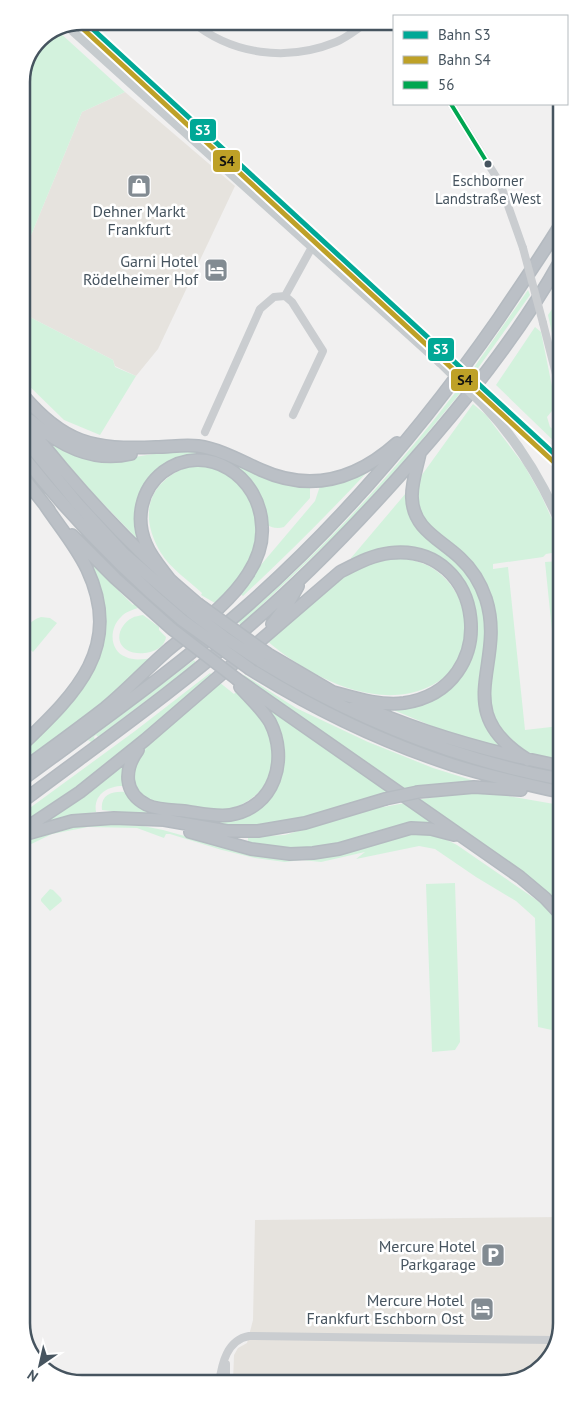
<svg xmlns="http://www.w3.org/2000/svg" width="583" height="1405" font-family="'PT Sans',sans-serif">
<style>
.commercial{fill:#e6e3de}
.green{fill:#d3f2dd}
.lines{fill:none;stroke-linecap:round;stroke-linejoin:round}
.highway-casing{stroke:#b4bac0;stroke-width:14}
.minor{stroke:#cacdd0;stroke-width:8}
.major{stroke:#c6cbce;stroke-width:10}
.highway{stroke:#bbc0c6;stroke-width:11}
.highway-bridge-casing{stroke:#b4bac0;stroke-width:14;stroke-linecap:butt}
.minor-bridge{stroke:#cacdd0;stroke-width:8}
.major-bridge{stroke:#c6cbce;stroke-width:10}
.highway-bridge{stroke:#bbc0c6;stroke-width:11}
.bus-1-casing{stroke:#fff;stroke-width:8}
.bus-1{stroke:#00a651;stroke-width:4}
.rail-1-casing{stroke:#fff;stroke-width:9}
.rail-2-casing{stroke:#fff;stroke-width:9}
.rail-1{stroke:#00a896;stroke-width:5}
.rail-2{stroke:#bea127;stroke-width:5}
.bus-dot{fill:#46545f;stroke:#fff;stroke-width:2}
.labels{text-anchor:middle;stroke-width:5;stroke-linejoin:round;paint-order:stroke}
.bus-label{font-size:15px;fill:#46545f;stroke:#fff}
.poi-label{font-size:16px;fill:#46545f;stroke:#fff;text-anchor:end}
.rim{fill:none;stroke:#46545f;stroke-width:2.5}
.line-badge{stroke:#fff;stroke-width:2}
.badge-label{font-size:14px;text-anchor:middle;font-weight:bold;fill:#fff}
.pale-badge-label{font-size:14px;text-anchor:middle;font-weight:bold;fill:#111}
</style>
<rect width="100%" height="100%" fill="#f1f0f0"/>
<path class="commercial" d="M125,92L235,186L158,349L136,376L115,366L113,360L22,313V257L82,112Z
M561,1217L562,1323L549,1360L520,1381L233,1383L234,1355L238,1348L247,1343L253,1320L255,1220Z"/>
<path class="green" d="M58,31L125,92L82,112L22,257L21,79L39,39Z
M528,290L530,295L476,371L473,369Z
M559,299V365L548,315Z
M22,313L113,360L115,367L136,376L100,435L64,420L22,379Z
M535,327L541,332L556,406L547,417L550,427L560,434V447L496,385Z
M458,389L461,392L411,453L347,524L244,622L241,625L238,622C320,554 393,474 458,389Z
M489,397L560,462V469L527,437L508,423L487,399Z
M473,404L486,415L524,465L541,495L560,537L557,552L546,554L543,557L493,564V569L508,567L525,730L560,726L559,761L536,756L515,746L496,726L488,699L495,622L491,600L424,525L416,504L419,479Z
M52,442L135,457L177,450L207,452L310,485V498L284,527C278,529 271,528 266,524L256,491L197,456L145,489L144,546L93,493L50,444Z
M192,465H208L234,477L245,490L254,507L257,527L255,547L249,563L240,577L215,603L201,595L202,593C189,581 170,568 161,553C137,513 149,480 192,465Z
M370,469C329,513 287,555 243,596L238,592L315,501L320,486Z
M406,493L408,495L409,505L476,584L487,620L481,682L502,745L500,747L444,731L379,704L441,693L475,633V617L473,606L427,554L351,560V558Z
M84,556L133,605L134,604L138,608C132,610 125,612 121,617C109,628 109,651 126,657C134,661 144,659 153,658L127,684L23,767V749L66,707L101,637Z
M396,558C408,559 421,561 432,568C466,589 476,635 453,668C446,677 436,684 426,688C372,711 305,674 266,640C304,607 343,564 396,558Z
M560,561V709L545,562Z
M143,615L159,627V630L166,637C164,653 138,657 127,650C113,642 120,624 132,618C135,616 139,616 143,615Z
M41,617L50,618L57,623L33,652C20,640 24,622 41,617Z
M194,660L196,663L98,737L96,735L94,737L95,740L91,742L88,740Z
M210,673L213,676L75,792L23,825V813L135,731Z
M244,675L296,708L368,742L433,768L481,783L400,790L241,678Z
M219,682L234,694L236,692C255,709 275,732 273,759C271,791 244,810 213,811C202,811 190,808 179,806C170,805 158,805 149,801C138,797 129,778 132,767C139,745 199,699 219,682Z
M259,702L389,792L290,823L236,828L146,815L102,810C100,795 112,791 125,792L124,793L204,820L254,809L282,760Z
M124,765L125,786C109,785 93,794 96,812L70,816L43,824L78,800Z
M464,793L503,795L560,805L561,908L415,800Z
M405,803L439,828L320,848L287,847L248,843V837L285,835L383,805L384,807Z
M102,824L143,826L163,830L249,854L280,858L416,833L441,837L457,845L541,903L561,922V1032L538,1027L535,918L516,901L476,877L435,849L419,846L356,859L365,852L321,862L302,860L285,862L255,858L222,850L170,834H166L164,838L137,828L88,827L52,834L23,848V840L70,826Z
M455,883L460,1042L455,1050L432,1052L426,884Z
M50,889L53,890L61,898L62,901L50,911L41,901V899Z"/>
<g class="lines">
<g class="highway-casing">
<path id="highway" d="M22,394C63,443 93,450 156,447C170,447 184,444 198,446C220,449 241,461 261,470C312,493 357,479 397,443
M22,418C75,487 131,548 198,604
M30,420C59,445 92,463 131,454
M22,436L77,503L124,554L191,612
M420,453C417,468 411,484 412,498C413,529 440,539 460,558C472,569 481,584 486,599C507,665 448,710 528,760
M22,455C72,518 121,569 182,620
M22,476L49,510
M72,535L115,578L172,629
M272,624L289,602L298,586
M268,654L338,695
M260,661C353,718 453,759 560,779
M250,669C314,709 382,742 453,765C488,776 524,784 560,792
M238,680L520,877L545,898L561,915
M355,703C421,733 489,752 560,766
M23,744C75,694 124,648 87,569C76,546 59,526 45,505
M138,750C124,769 123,793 147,805C158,810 172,810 184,811C199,813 215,817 230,815C275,808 289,759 270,722C262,709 250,698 240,687
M23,769C50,749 78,729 105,708C127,690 147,668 169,649C197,626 229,604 248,574C257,560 263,543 262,527C261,477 207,440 163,472C141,489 135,519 146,544C151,557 162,569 171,581
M23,779C99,723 177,668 248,605C344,520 426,423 499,318C519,288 540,258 559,227
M418,792L474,787L521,790
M23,801C100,743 179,688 251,624C316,568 375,505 431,440C478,385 524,326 559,263
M23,830L80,792L145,740L340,572C356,564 372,555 390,553C486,542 504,688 404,703C380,706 355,698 333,692
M190,832L251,849L290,854L313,853L339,849L411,828L431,829L454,835
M23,835L72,821L114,818L164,820L227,831H258L305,823L385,799"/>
</g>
<path class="minor" d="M191,21C232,55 287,62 336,42C348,37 358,28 369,21
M451,104L500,183L523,248
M285,296L292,302L323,351L293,415
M543,323L559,386
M205,432L260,309L274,297L285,296L312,247
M226,1364V1383
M219,1383C222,1363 227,1340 249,1336L553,1340"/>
<path class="major" d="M69,27L440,362
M484,405C517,440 541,479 560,523"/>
<use href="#highway" class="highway"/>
<g class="highway-bridge-casing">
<path id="highway-bridge" d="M198,604L268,654
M191,612L224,637L260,661
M182,620L250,669
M172,629L238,680
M385,799L418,792"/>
</g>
<path class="minor-bridge" d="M523,248L543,323"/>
<path class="major-bridge" d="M440,362L484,405"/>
<use href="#highway-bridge" class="highway-bridge"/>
<g class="bus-1-casing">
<path id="bus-1" d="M451,104L488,164"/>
</g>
<use href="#bus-1" class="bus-1"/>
<g class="rail-1-casing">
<path id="rail-1" d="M84,21L560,459"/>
</g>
<g class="rail-2-casing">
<path id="rail-2" d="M80,26L556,464"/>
</g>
<use href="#rail-1" class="rail-1"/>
<use href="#rail-2" class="rail-2"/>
</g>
<defs>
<g id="shop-square" transform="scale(1.25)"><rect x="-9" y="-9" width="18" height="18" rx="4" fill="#828b92" stroke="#fff"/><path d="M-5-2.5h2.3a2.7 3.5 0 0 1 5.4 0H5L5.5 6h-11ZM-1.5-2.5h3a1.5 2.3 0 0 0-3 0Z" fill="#fff"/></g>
<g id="hotel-square" transform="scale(1.25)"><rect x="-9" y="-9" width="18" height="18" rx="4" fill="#828b92" stroke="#fff"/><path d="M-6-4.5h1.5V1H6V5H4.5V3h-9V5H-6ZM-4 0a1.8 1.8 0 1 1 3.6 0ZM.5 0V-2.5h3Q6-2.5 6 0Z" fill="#fff"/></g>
<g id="parking-square" transform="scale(1.25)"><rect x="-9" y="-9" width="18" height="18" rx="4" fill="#828b92" stroke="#fff"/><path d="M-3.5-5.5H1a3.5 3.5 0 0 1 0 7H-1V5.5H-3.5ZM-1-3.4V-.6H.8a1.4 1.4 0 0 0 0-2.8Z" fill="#fff"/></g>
</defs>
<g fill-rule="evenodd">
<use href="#shop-square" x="139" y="186"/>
<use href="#hotel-square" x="216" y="270"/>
<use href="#parking-square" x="493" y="1255"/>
<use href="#hotel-square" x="482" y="1309"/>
</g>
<circle class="bus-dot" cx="488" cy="164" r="4.5"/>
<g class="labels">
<g class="bus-label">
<text x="488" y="186">Eschborner<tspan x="488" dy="18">Landstraße West</tspan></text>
</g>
<g class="poi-label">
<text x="139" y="217" text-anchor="middle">Dehner Markt<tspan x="139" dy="18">Frankfurt</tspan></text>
<text x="198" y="267">Garni Hotel<tspan x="198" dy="18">Rödelheimer Hof</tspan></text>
<text x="476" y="1252">Mercure Hotel<tspan x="476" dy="18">Parkgarage</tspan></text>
<text x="464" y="1306">Mercure Hotel<tspan x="464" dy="18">Frankfurt Eschborn Ost</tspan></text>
</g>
</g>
<path d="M0 0H583V1405H0ZM82 30H501A52 52 0 0 1 553 82V1323A52 52 0 0 1 501 1375H82A52 52 0 0 1 30 1323V82A52 52 0 0 1 82 30Z" fill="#fff" fill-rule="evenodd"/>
<path class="rim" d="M82 30H501A52 52 0 0 1 553 82V1323A52 52 0 0 1 501 1375H82A52 52 0 0 1 30 1323V82A52 52 0 0 1 82 30Z"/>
<g class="line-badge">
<rect x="189" y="118" width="28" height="24" rx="5" fill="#00a896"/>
<rect x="212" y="149" width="29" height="24" rx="5" fill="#bea127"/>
<rect x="427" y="337" width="28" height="25" rx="5" fill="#00a896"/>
<rect x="450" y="368" width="29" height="24" rx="5" fill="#bea127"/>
</g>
<g class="badge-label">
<text x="203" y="135">S3</text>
<text x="441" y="354">S3</text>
</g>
<g class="pale-badge-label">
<text x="227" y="166">S4</text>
<text x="465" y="385">S4</text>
</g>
<rect x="393" y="15" width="175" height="90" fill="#ffffff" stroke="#b5bbbf"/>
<rect x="403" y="31" width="25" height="8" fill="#00a896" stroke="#b5bbbf"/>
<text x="438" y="40" font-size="15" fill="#46545f">Bahn S3</text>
<rect x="403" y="56" width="25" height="8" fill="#bea127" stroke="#b5bbbf"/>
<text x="438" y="65" font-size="15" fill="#46545f">Bahn S4</text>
<rect x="403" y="81" width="25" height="8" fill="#00a651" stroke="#b5bbbf"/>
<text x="438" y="90" font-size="15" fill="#46545f">56</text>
<g transform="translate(40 1365) rotate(214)" stroke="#ffffff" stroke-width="4" paint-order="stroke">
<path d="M0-4L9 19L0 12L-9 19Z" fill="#46545f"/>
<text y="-8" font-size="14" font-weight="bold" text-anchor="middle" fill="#46545f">N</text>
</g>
</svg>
